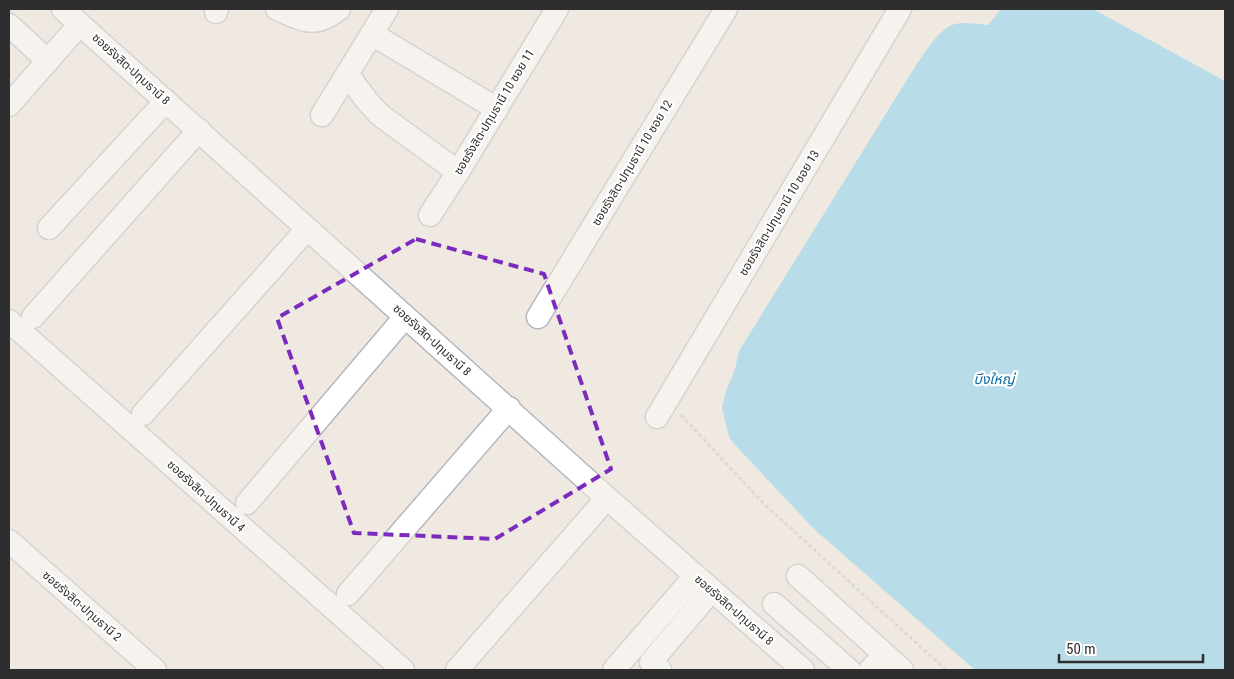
<svg xmlns="http://www.w3.org/2000/svg" width="1234" height="679" font-family="'Roboto Condensed','Noto Sans Thai',sans-serif">
<style>
.water{fill:#75cff0}
.lines{fill:none;stroke-linecap:round;stroke-linejoin:round}
.minor-casing{stroke:#b4b7c1;stroke-width:25}
.path{stroke:#c9c9c9;stroke-width:3;stroke-dasharray:4 2.5;stroke-linecap:butt}
.minor{stroke:#fff;stroke-width:22}
.marked{fill:none;stroke:#7b2cbf;stroke-width:4;stroke-dasharray:10 6;stroke-linejoin:round}
.labels{text-anchor:middle;stroke-width:4.5;stroke-linejoin:round;paint-order:stroke}
.street-label{font-size:12px;fill:#2e2e2e;stroke:#fff}
.water-label{font-size:14px;font-style:italic;fill:#0d6fa3;stroke:#fff}
</style>
<rect width="100%" height="100%" fill="#efe9e1"/>
<path class="water" d="M1001,9H1093L1225,81V670H975L814,529L736,446L729,437L722,408L725,394L735,369L739,351L913,70C922,57 937,31 952,25C963,21 977,24 988,25Z"/>
<g class="lines">
<g class="minor-casing">
<path id="minor" d="M63,9L607,498L803,670
M277,9C304,20 313,29 339,9
M216,12L217,9
M9,25L48,61
M372,34L497,109
M348,75L367,101L380,115L458,172
M9,105L80,24
M322,115L387,9
M430,215L458,172L557,9
M49,228L166,101
M33,317L199,130
M538,317L726,9
M9,321L403,670
M143,414L307,229
M657,417L900,9
M247,503L405,317
M9,541L155,670
M798,576L902,670
M348,594L509,408
M774,604L849,670
M457,670L607,498
M614,670L695,576
M660,670L651,662L712,590
M870,670L884,655"/>
</g>
<path class="path" d="M681,415L763,503L946,670"/>
<use href="#minor" class="minor"/>
</g>
<path d="M0 0H1234V679H0ZM416,239L544,274L611,469L495,539L354,533L277,318Z" fill="#efe9e1" fill-opacity=".55" fill-rule="evenodd"/>
<path class="marked" d="M416,239L544,274L611,469L495,539L354,533L277,318Z"/>
<g class="labels">
<g class="street-label">
<text transform="translate(131 69) rotate(42)" y="4">ซอยรังสิต-ปทุมธานี 8</text>
<text transform="translate(494 112) rotate(-59)" y="4">ซอยรังสิต-ปทุมธานี 10 ซอย 11</text>
<text transform="translate(632 163) rotate(-59)" y="4">ซอยรังสิต-ปทุมธานี 10 ซอย 12</text>
<text transform="translate(779 213) rotate(-59)" y="4">ซอยรังสิต-ปทุมธานี 10 ซอย 13</text>
<text transform="translate(432 340) rotate(42)" y="4">ซอยรังสิต-ปทุมธานี 8</text>
<text transform="translate(206 496) rotate(42)" y="4">ซอยรังสิต-ปทุมธานี 4</text>
<text transform="translate(82 606) rotate(41)" y="4">ซอยรังสิต-ปทุมธานี 2</text>
<text transform="translate(734 610) rotate(41)" y="4">ซอยรังสิต-ปทุมธานี 8</text>
</g>
<g class="water-label">
<text x="994" y="384">บึงใหญ่</text>
</g>
</g>
<rect width="1234" height="679" fill="none" stroke="#2e2e2e" stroke-width="20"/>
<path d="M1059 654v8h144v-8" fill="none" stroke="#2e2e2e" stroke-width="2.5"/>
<text x="1066" y="654" font-size="15" fill="#2e2e2e" stroke="#ffffff" stroke-width="4" paint-order="stroke">50 m</text>
</svg>
